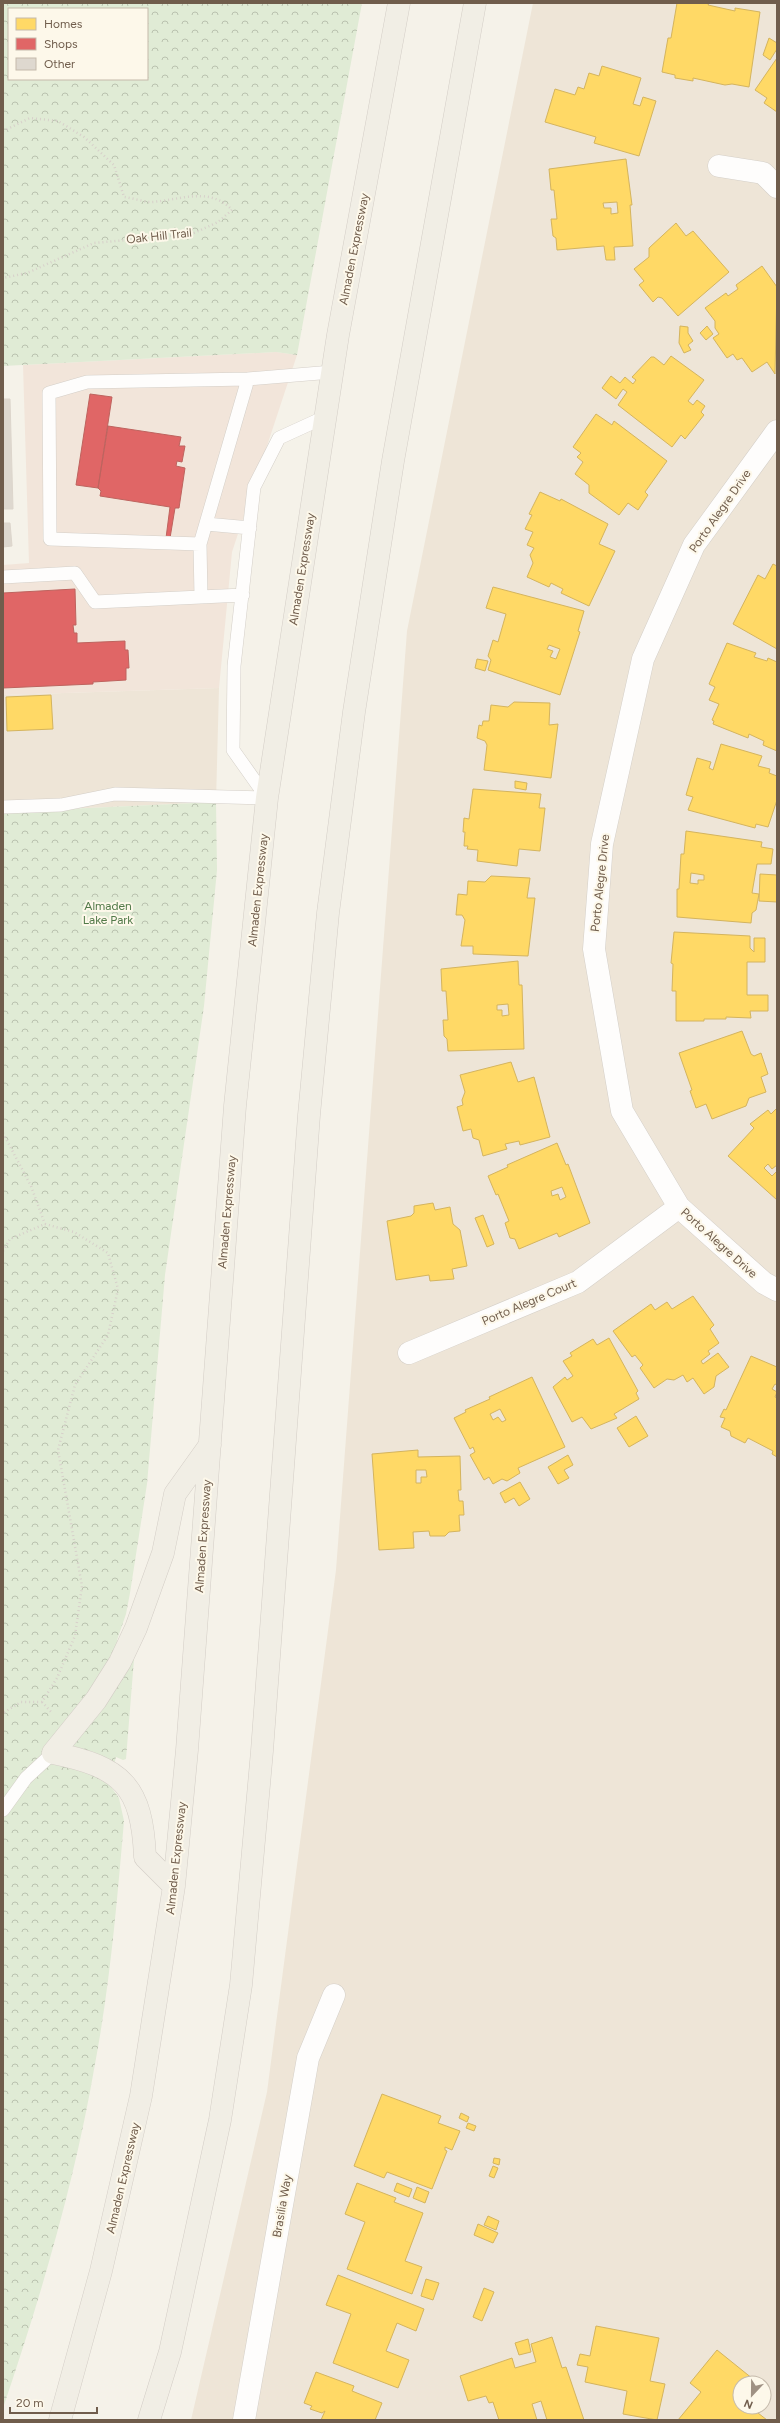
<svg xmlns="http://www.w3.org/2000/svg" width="780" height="2423" font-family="Figtree,sans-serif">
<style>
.residential{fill:#eee5d7;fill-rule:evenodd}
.commercial{fill:#f2e5da}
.park{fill:url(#park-crowns);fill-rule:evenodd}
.homes{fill:#ffd966;stroke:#d4b45e;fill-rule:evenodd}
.shops{fill:#e06666;stroke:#be635e}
.building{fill:#ded8cf;stroke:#ddd6cc}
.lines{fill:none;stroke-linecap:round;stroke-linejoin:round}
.service-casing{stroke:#d4cfc8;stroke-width:14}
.minor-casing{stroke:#d4cfc8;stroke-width:23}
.primary-casing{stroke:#d3cdc6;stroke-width:23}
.path{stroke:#d7d0ca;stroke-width:2.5;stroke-dasharray:1 3;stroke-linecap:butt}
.service{stroke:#fefdfc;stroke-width:13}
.minor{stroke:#fefdfc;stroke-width:22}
.primary{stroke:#f1eee5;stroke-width:22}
.labels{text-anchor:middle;stroke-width:4;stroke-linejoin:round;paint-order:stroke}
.street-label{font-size:12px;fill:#705d4c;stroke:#fdf8ea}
.park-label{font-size:12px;fill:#527a49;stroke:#fdf8ea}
</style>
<defs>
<pattern id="park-crowns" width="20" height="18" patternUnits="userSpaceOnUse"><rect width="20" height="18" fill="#e0ebd5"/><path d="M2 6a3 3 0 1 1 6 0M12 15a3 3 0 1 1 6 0" fill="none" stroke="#bac2af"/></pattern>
</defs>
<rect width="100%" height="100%" fill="#f5f2e9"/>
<path class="residential" d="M533,3H777V2420H191L267,2092L336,1570L407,631ZM740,2383H764V2407H740Z
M219,688L216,802L3,812V695Z"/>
<path class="commercial" d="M276,352L297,355L232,552L219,688L3,695V565L29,563L23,365Z"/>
<path class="park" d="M3,3H362L297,355L276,352L3,366ZM9,9H147V79H9Z
M216,802L217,870L204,1006L165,1275L147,1484L130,1593L126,1614L117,1640L127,1661L134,1659L126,1759L123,1760L116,1757L109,1784L119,1798L124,1821C117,1902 110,1984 95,2064C75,2181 41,2296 3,2408V812Z"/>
<path class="homes" d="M677,3H709L708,5L735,11V8L760,12L749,87L732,84L725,85L693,78V81L675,78V75L662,72L668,38H671Z
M769,38L777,43V49L770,60L763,55Z
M777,58V112L764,103L767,98L755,90Z
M602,66L641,78L633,104L640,106L643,97L656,101L639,156L594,143L596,137L545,122L555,89L575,95L578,87L584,89L589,73L599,76Z
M626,159L632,205H630L633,246L614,247L615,260H606L604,246L557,250L556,238L553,236L551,219H557L554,190H551L549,169ZM617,202L618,213L611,214V208H604L603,203Z
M676,223L686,236L693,231L729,272L678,316L662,298L658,297L653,302L639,285L644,281L634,269L649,257V248Z
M762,266L777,287L775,374L767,362L752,372L742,358L737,360L733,354L727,358L713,338L719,334L715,328V321L705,308L726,293L728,296L738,289L736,285Z
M680,326L688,327V333L693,341L688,345L691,350L684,353L679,343Z
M707,326L713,334L706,340L700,333Z
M671,356L704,380L688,401L693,405L697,400L705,406L701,412L704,415L685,439L681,435L672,447L618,405L627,392L623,389L616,399L602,388L611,376L620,383L625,377L633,384L636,380L632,377L651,357H654L664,365Z
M596,414L612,425L614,421L667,461L645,492L648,495L638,510L628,503L619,515L589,493V485L575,474L583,462L577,457L581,453L573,447Z
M540,492L560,501L561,499L608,524L599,544L615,551L589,606L561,593L563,589L551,583L549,587L527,577L533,563L530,555L534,548L527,545L533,532L525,529L532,515L529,514Z
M773,564L777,566V649L733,624L758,575L765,579Z
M493,587L584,611L578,631L580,632L560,695L488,670L491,660L488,656L493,640L498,642L506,614L486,608ZM549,645L560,649L556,659L550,657L553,651L547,649Z
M727,643L756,653L754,657L767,661L768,658L777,662V751L763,745L764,741L749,734L748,738L713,724L714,721L712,720L719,704L709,700L715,687L709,684Z
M477,659L488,661L485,671L475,668Z
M51,695L53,729L7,731L6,697Z
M514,702L550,703L549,725L558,724L551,778L484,770L487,745L485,741L477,738L479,725L482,726L483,721H489L491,705L508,707Z
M721,744L762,756L758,766L770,769L769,773L777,776V800L768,827L756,824L755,828L688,810L693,797L686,795L697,758L711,762L709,768L713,770Z
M515,781L527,783L526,790L515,788Z
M473,789L541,794L539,808H545L540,851L519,849L517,866L477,861L478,850L467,849L468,846H464L465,832H463L464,818L469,819Z
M686,831L762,842L761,847L773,849L771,864H757L752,893L759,894L756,910L752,913L751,923L677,917V889H679L681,854H684ZM691,873L704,875V880H698V884L690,883Z
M760,874L777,875V902L759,901Z
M491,876L530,878L527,898H535L528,956L473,954V946H461L465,920L462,915H456L458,894L467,895L468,881L485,882Z
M674,932L750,936V948L754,952V938H765V962H747V995H768V1011H750L751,1018L726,1017V1019H704V1021H676V991H672L673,964L671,963Z
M518,961L519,985H522L524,1049L448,1051L447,1039L444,1036L443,1020H448L446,991H442L441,969ZM508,1004L509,1015L502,1016V1010H497V1005Z
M742,1031L751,1054L754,1056L761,1053L768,1074L761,1077L766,1092L749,1098L746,1106L712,1119L706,1104L696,1108L690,1091L692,1090L679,1053Z
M511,1062L518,1082L534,1077L550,1137L520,1145L519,1141L505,1144L507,1149L483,1156L479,1140L473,1138L471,1129L463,1131L457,1107L463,1105L462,1100L465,1092L460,1075Z
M777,1108V1165L772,1169L768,1164L764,1168L772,1176L777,1171V1200L728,1156L754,1128L750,1124L768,1110L771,1114Z
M557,1143L566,1165L568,1164L590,1223L559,1237L557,1233L519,1249L515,1239L510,1238L505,1223L509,1221L498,1194L496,1195L488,1176L508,1167L507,1165ZM562,1187L566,1197L560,1200L558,1194L552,1196L551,1191Z
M433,1203L435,1210L450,1207L453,1224L460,1230L467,1266L452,1269L454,1279L430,1281L429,1275L396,1280L387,1221L411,1216L414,1213V1206Z
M483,1215L494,1244L487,1247L475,1218Z
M693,1296L714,1325L710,1329L719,1343L708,1351L710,1354L701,1361L703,1364L718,1353L729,1367L716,1376L714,1387L704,1394L693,1378L687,1382L683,1375L674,1380L667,1379L654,1388L640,1368L643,1365L635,1355L632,1357L613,1331L651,1304L655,1310L667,1302L672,1309Z
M609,1338L638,1391L636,1393L639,1399L614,1414L617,1418L591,1429L582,1417L572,1422L553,1387L565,1377L567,1380L573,1376L563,1361L572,1356L570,1353L593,1339L597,1345Z
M751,1356L777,1367V1385L775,1384L772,1389L777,1392L775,1397L777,1398V1457L772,1454L773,1451L748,1438L745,1443L731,1436L730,1431L721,1427L725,1418L720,1417L724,1409L726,1410Z
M532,1377L565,1447L518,1468L520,1473L507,1481L502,1479L493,1484L489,1477L484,1480L470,1455L475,1452L473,1447L470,1449L454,1418L466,1412L465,1410L490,1399L489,1397ZM500,1409L506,1420L502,1422L498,1417L493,1420L490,1414Z
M636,1416L648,1436L629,1447L617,1428Z
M418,1450V1457L460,1456L461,1490H458L459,1501H463L464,1515H459L460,1531L449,1532L445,1536H430L429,1531L413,1532L414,1548L379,1550L372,1454ZM416,1470H426L427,1477H421V1483H416Z
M568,1455L573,1465L564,1470L569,1478L558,1484L548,1467Z
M520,1482L530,1499L519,1506L514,1498L505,1503L500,1493Z
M382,2094L441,2116L438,2123L460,2131L452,2150L445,2147V2150L447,2151L432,2189L387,2172L384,2178L354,2166Z
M461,2113L469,2117L467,2122L459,2118Z
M468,2123L476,2126L474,2131L466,2128Z
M494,2158L500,2159L499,2165L493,2163Z
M493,2166L498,2168L494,2178L489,2176Z
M357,2183L396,2198L394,2202L423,2213L405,2261L422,2267L412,2294L347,2269L365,2222L345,2214Z
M397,2183L412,2189L409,2197L394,2191Z
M417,2187L429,2192L425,2203L413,2198Z
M488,2216L499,2221L496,2230L484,2225Z
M478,2224L498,2233L493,2243L474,2235Z
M338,2275L424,2309L416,2331L397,2323L386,2351L409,2360L398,2388L333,2363L351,2314L326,2305Z
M426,2279L439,2283L433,2300L421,2296Z
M484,2288L494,2292L482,2321L473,2317Z
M596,2326L659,2338L650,2381L665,2384L657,2420L623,2414L627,2391L585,2382L588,2367L577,2365L580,2354L590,2356Z
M552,2337L562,2368L566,2367L584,2420H547L541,2401L532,2404L537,2420H499L493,2402L489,2403L486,2396L468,2401L460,2376L512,2358L515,2368L536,2362L531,2344Z
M528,2339L531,2352L519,2355L515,2343Z
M717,2350L753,2379L750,2383H740V2407H763L758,2413L767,2420H678L701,2392L690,2383Z
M316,2372L354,2386L352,2391L382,2403L375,2420H321L325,2411L322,2413L310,2409L312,2406L304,2403Z"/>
<path class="shops" d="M90,394L112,397L98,488L76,485Z
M108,426L181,437L179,446H185L182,462L177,461L176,466L185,468L179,508H175L170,538H166L170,507L100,496L101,491L98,488Z
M75,589L76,625H73L74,633H77V643L125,641V650H128L129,668H126V680L93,682V684L3,688V593Z"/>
<path class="building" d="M3,399H10L13,509H3Z
M3,523H10L12,546L3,547Z"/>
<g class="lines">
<g class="service-casing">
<path id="service" d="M206,524L250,528
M200,544L50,539L49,393L87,382L248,379
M3,577L75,573L95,602L243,595
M201,597L200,544L248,379L332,372
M267,798L233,750L234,666L254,487L279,438L325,417
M3,807L61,805L115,794L267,798
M3,1810L26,1778L53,1753"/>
</g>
<g class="minor-casing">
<path id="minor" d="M719,166L763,173L777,187
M777,431L694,545L643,659L602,844L594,949L622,1111L679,1207L764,1283L777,1290
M409,1353L578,1282L679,1207
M244,2420L308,2058L334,1995"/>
</g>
<g class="primary-casing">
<path id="primary" d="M174,1886L145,1857C142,1786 122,1767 53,1753L96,1700L120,1662L136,1628L163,1553L175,1494L210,1445
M60,2420L101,2271L141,2096L174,1886L187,1750L235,1106L267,798L338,335L399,3
M149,2420L170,2352L220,2120L241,1985L262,1751L309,1115L328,913L354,712L393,461L475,3"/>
</g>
<path class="path" d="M3,131L30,118L58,121L84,137L114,165L124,197C133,198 143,202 152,202C180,200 210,186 232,210L218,222L192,234L94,243L27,273L3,278
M3,1133L31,1186L45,1224
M3,1251L10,1239L45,1224L74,1232L108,1253L118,1289L108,1335L75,1385L58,1450L82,1586L75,1636L57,1678L42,1702H21L3,1713
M42,1702L52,1713"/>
<use href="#service" class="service"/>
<use href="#minor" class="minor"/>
<use href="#primary" class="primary"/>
</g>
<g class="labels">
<g class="street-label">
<text transform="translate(159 236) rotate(-6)" y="4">Oak Hill Trail</text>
<text transform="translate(354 249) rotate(-79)" y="4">Almaden Expressway</text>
<text transform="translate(720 511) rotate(-55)" y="4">Porto Alegre Drive</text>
<text transform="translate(302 569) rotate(-81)" y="4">Almaden Expressway</text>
<text transform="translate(600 883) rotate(-84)" y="4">Porto Alegre Drive</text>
<text transform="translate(258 890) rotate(-84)" y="4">Almaden Expressway</text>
<text transform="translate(227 1212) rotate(-85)" y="4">Almaden Expressway</text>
<text transform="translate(719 1243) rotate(42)" y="4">Porto Alegre Drive</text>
<text transform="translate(529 1302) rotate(-23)" y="4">Porto Alegre Court</text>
<text transform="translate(203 1536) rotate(-86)" y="4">Almaden Expressway</text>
<text transform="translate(176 1858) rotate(-84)" y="4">Almaden Expressway</text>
<text transform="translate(123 2178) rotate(-77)" y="4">Almaden Expressway</text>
<text transform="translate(282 2206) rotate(-80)" y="4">Brasilia Way</text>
</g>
<g class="park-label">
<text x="108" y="910">Almaden<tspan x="108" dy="14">Lake Park</tspan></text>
</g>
</g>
<rect width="780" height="2423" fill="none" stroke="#705d4c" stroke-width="8"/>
<rect x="8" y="8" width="140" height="72" fill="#fdf8ea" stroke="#c5baab"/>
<rect x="16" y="18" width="20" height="12" fill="#ffd966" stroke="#c5baab"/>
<text x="44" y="28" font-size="12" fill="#705d4c">Homes</text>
<rect x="16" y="38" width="20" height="12" fill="#e06666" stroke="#c5baab"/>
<text x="44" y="48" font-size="12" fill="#705d4c">Shops</text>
<rect x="16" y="58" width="20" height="12" fill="#ded8cf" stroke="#c5baab"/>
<text x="44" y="68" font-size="12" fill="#705d4c">Other</text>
<g transform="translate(752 2395) rotate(202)"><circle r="19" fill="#fdf8ea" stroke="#c5baab"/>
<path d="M0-3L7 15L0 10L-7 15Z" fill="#9f9183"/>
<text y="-6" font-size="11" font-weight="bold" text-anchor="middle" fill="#705d4c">N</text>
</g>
<path d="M10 2407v6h87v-6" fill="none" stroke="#705d4c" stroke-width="2"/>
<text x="16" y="2407" font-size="12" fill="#705d4c" stroke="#fdf8ea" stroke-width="3" paint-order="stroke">20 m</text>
</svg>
